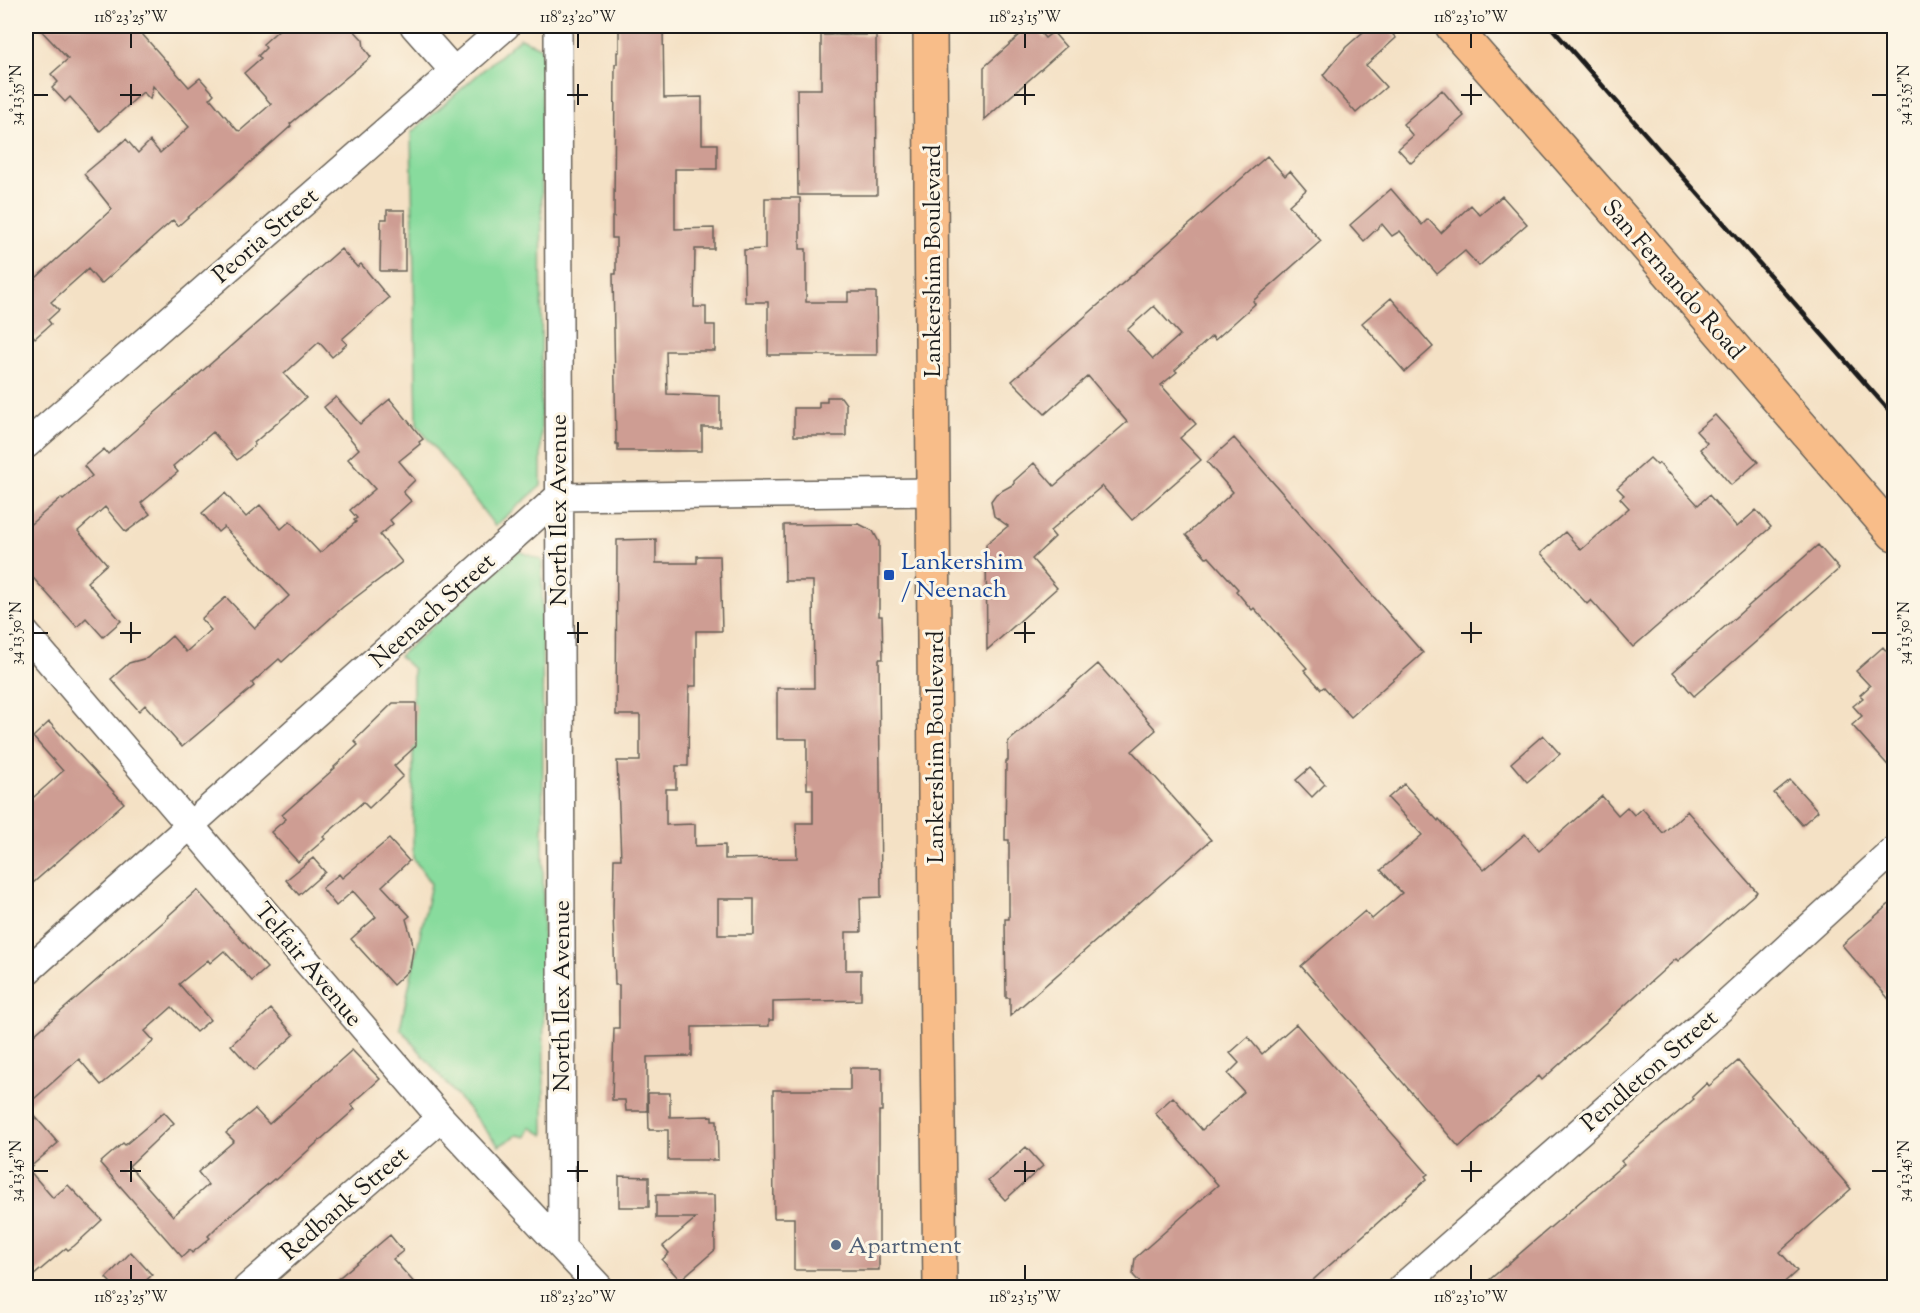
<svg xmlns="http://www.w3.org/2000/svg" width="1920" height="1313" font-family="'Sorts Mill Goudy',serif">
<style>
.green{fill:#88db9d;stroke:#527c5c;stroke-width:1.5}
.building{fill:#ce9d93;fill-rule:evenodd}
.lines{fill:none;stroke-linecap:round;stroke-linejoin:round}
.minor-casing{stroke:#686157;stroke-width:30}
.primary-casing{stroke:#686157;stroke-width:36}
.minor{stroke:#fff;stroke-width:27}
.primary{stroke:#f8bd89;stroke-width:33}
.rail{stroke:#1c1c1c;stroke-width:4.5}
.ticks{fill:none;stroke:#1c1c1c;stroke-width:2}
.transit-dot{fill:#1a4fb4;stroke:#fcf5e5;stroke-width:2}
.service-dot{fill:#5c6f8a;stroke:#fcf5e5;stroke-width:2}
.labels{text-anchor:middle;stroke-width:6;stroke-linejoin:round;paint-order:stroke}
.street-label{font-size:24px;fill:#1c1c1c;stroke:#fcf5e5}
.transit-label{font-size:24px;fill:#164399;stroke:#fcf5e5;text-anchor:start}
.service-label{font-size:24px;fill:#4e5e75;stroke:#fcf5e5;text-anchor:start}
.neatline{fill:none;stroke:#1c1c1c;stroke-width:2}
.ticks-label{font-size:15px;text-anchor:middle;fill:#1c1c1c}
</style>
<rect width="100%" height="100%" fill="#fcf5e5"/>
<filter id="ink" filterUnits="userSpaceOnUse"><feTurbulence type="fractalNoise" baseFrequency=".0167" numOctaves="2"/><feDisplacementMap in="SourceGraphic" scale="12" xChannelSelector="R" yChannelSelector="G"/><feConvolveMatrix kernelMatrix="1 2 1 2 8 2 1 2 1" color-interpolation-filters="sRGB"/></filter>
<filter id="wash" filterUnits="userSpaceOnUse"><feTurbulence type="fractalNoise" baseFrequency=".008" numOctaves="4" result="noise"/><feDisplacementMap in="SourceGraphic" scale="24" xChannelSelector="R" yChannelSelector="G"/><feGaussianBlur stdDeviation="1.35" result="paint"/><feColorMatrix in="noise" values="0 0 0 0 0 0 0 0 0 0 0 0 0 0 0 0 0 1.4 0 .05"/><feComposite in="paint" operator="in"/></filter>
<g filter="url(#wash)">
<rect width="100%" height="100%" fill="#f4e1c5"/>
<path class="green" d="M520,38L542,48L541,476V486L495,526L417,425L411,133Z
M519,551L542,560L544,1135L530,1127L526,1137L517,1135L499,1146L400,1028L431,884L413,858V669L399,656Z"/>
<g id="blocks">
<path class="building" d="M37,26H135L189,87L200,78L214,94L210,98L237,130L240,131L271,104L244,73L261,58L258,56L266,48L263,44L283,26H350L363,40L364,48L371,57L290,124L291,126L281,135L178,226L173,220L101,284L88,269L51,302L59,310L48,320L51,324L35,338L26,327V287L112,209L84,174L126,139L138,153L150,141L160,153L189,127L153,86L150,99L143,92L100,131L70,97L65,102L52,88L58,82L51,74L68,59Z
M619,26H663L664,98L702,97V144H717V169H675V229L714,228V249H695L694,307H706V325H715V351H666L667,394L720,396V427H702V451H618V444H616L613,274H616V238H612V217H614L615,64H617V52H619Z
M1030,26H1034L1045,38L1053,32L1066,47L984,120V67Z
M1370,26H1385L1396,38L1366,65L1386,87L1356,113L1323,75L1346,47Z
M821,35H876L877,195H798L797,89H821Z
M1442,90L1464,116L1411,163L1398,149L1413,136L1403,124Z
M1267,156L1285,176L1290,171L1306,190L1289,205L1321,241L1253,301L1255,304L1215,340L1212,336L1175,370L1177,372L1161,385L1196,424L1180,438L1201,460L1132,520L1102,486L1050,531L1055,537L1032,559L1057,588L987,650L986,544L1008,526L994,516L991,501L996,494L1014,484V481L1034,463L1054,486L1127,422L1088,376L1045,414L1012,381ZM1154,306L1180,335L1153,359L1127,330Z
M1391,189L1422,225L1428,219L1441,233L1471,205L1480,215L1502,196L1527,224L1479,266L1465,251L1437,274L1400,231L1392,236L1382,224L1364,241L1350,225Z
M765,198H800V249H806V302H848V292H876L877,355H768V302H745L744,250L765,249Z
M387,210H405V271H380L381,219H387Z
M341,249L357,267L361,264L389,298L342,339L347,344L332,357L319,342L284,374L306,398L254,443L255,445L237,460L213,432L173,466L178,472L141,503L150,514L126,532L105,507L78,531L107,564L87,582L121,621L103,637L86,618L77,627L26,570V528L61,498L63,500L92,476L84,466L104,449L108,454Z
M1391,298L1433,347L1405,372L1362,323Z
M336,397L360,424L390,399L423,439L419,442L420,444L399,461L415,480L403,492L411,501L390,520L393,524L380,535L402,562L343,607L282,662L279,659L252,683L254,686L182,747L145,705L139,711L111,679L129,663L147,658L172,636L186,652L211,630L201,619L226,597L255,628L289,596L224,527L218,532L202,513L225,493L246,517L260,505L281,529L290,521L320,553L356,522L354,520L357,518L350,510L375,489L348,459L359,449L324,407Z
M827,397H841L846,404V436H794V408H819V402H827Z
M1715,415L1758,462L1731,485L1700,449L1707,443L1696,431Z
M1234,438L1423,653L1351,717L1324,687L1321,689L1304,670L1307,668L1254,608L1252,610L1236,591L1238,589L1209,557L1207,558L1186,535L1233,492L1207,462Z
M1650,458L1657,465L1659,463L1668,474L1669,473L1698,505L1709,495L1737,527L1756,510L1771,527L1633,647L1591,600L1587,604L1541,553L1565,532L1581,550L1629,508L1620,498L1624,495L1617,488Z
M859,524L873,531L879,542V616H882L883,659H879L881,897L860,898L861,932H846V970H861V1000L773,1002V1020H769V1026L692,1027V1056L647,1057V1111H626L625,1100H612L614,1028H619V985H615L613,912L614,859H621L617,761H640V715H616L617,540L656,539V563H697V556H720L722,631H696V686H689L688,766H676V789H666V825L695,824V846L725,845V859L797,858L796,823H813V789H807V739H777V688H814L813,581H785L784,525ZM718,899H754V935H718Z
M1818,545L1839,569L1694,696L1673,672Z
M1883,647L1894,661V772L1852,725L1862,716L1853,706L1863,698L1860,695L1870,686L1856,671Z
M1098,664L1156,730L1132,751L1211,840L1010,1016V998H1006L1005,919H1009V840H1005L1006,761H1008V742Z
M393,703H416V746L394,766L403,776L369,808L363,802L323,837L325,839L298,862L271,832L286,819L282,815L335,768L334,767L358,745L354,741Z
M49,722L124,803L26,889V804L63,771L33,737Z
M1543,735L1560,754L1527,782L1511,763Z
M1310,768L1325,784L1312,797L1296,780Z
M1790,780L1818,811L1802,825L1774,793Z
M1404,784L1438,821L1439,819L1484,870L1525,834L1539,851L1602,796L1618,815L1627,807L1634,815L1642,808L1663,833L1687,811L1757,892L1678,961L1676,959L1542,1080L1539,1076L1459,1147L1301,966L1365,911L1372,919L1402,893L1381,870L1422,835L1388,798Z
M389,839L409,861L382,886L410,916L406,919L412,940L413,950L410,969L393,985L351,939L376,917L353,891L336,906L322,888L339,874L342,878Z
M313,858L325,872L299,895L286,880Z
M197,890L267,968L252,981L224,951L210,963L208,960L179,984L210,1020L196,1032L172,1007L145,1031L154,1041L101,1085L79,1059L26,1106L58,1143L28,1169L53,1198L68,1185L102,1220L74,1246L68,1250L66,1248L26,1282V1042L169,917L168,916Z
M1894,900V1005L1842,945Z
M271,1009L294,1035L254,1071L231,1045Z
M1296,1024L1428,1174L1425,1176L1427,1179L1305,1287H1144L1133,1275L1135,1258L1218,1185L1155,1113L1173,1097L1202,1130L1244,1092L1228,1074L1239,1063L1230,1053L1248,1037L1262,1054Z
M352,1050L380,1079L351,1105L355,1109L275,1180L274,1179L218,1226L208,1236L210,1238L192,1253L190,1250L182,1257L100,1163L123,1143L125,1145L164,1112L174,1123L129,1166L173,1216L208,1185L198,1172L234,1141L226,1133L255,1109L269,1124Z
M1738,1061L1851,1189L1780,1252L1797,1271L1779,1287H1481L1624,1164L1621,1161L1694,1099L1692,1097L1707,1083L1709,1086Z
M850,1068H882V1111H879V1270H794V1218H774L773,1090H850Z
M648,1093H670V1117L712,1116V1120H717L718,1160H668V1130H649Z
M1026,1147L1043,1166L1005,1200L988,1181Z
M619,1176L649,1177V1207H619Z
M656,1195H714L715,1250L680,1280L662,1260L669,1253L663,1246L696,1218H656Z
M390,1235L403,1251L393,1259L418,1287H328Z
M131,1252L152,1275L139,1287H115L106,1278Z"/>
</g>
</g>
<g filter="url(#ink)">
<use href="#blocks" fill-opacity="0" stroke="#686157" stroke-width="1.5"/>
<g class="lines">
<g class="minor-casing">
<path id="minor" d="M414,26L453,70
M558,26L562,1247
M26,445L506,26
M26,634L441,1118L600,1288
M26,972L558,497L933,492
M247,1288L441,1118
M1401,1288L1720,1009L1894,850"/>
</g>
<g class="primary-casing">
<path id="primary" d="M930,26L936,950L940,1288
M1452,26L1642,241L1894,534"/>
</g>
<use href="#minor" class="minor"/>
<use href="#primary" class="primary"/>
<path class="rail" d="M1550,26L1894,416"/>
</g>
</g>
<path class="ticks" d="M131,33V48M578,33V48M1025,33V48M1471,33V48M131,84V105M578,84V105M1025,84V105M1471,84V105M33,95H48M120,95H141M567,95H588M1014,95H1035M1461,95H1482M1872,95H1887M131,622V643M578,622V643M1025,622V643M1471,622V643M33,633H48M120,633H141M567,633H588M1014,633H1035M1461,633H1482M1872,633H1887M131,1161V1182M578,1161V1182M1025,1161V1182M1471,1161V1182M33,1171H48M120,1171H141M567,1171H588M1014,1171H1035M1461,1171H1482M1872,1171H1887M131,1265V1280M578,1265V1280M1025,1265V1280M1471,1265V1280"/>
<rect class="transit-dot" x="883" y="569" width="12" height="12" rx="3"/>
<circle class="service-dot" cx="836" cy="1245" r="6"/>
<g class="labels">
<g class="street-label">
<text transform="translate(265 235) rotate(-41)" y="8">Peoria Street</text>
<text transform="translate(932 261) rotate(-90)" y="8">Lankershim Boulevard</text>
<text transform="translate(1674 279) rotate(49)" y="8">San Fernando Road</text>
<text transform="translate(558 510) rotate(-90)" y="8">North Ilex Avenue</text>
<text transform="translate(432 610) rotate(-42)" y="8">Neenach Street</text>
<text transform="translate(935 747) rotate(-90)" y="8">Lankershim Boulevard</text>
<text transform="translate(309 964) rotate(50)" y="8">Telfair Avenue</text>
<text transform="translate(561 996) rotate(-90)" y="8">North Ilex Avenue</text>
<text transform="translate(1649 1070) rotate(-41)" y="8">Pendleton Street</text>
<text transform="translate(344 1203) rotate(-41)" y="8">Redbank Street</text>
</g>
<g class="transit-label">
<text x="901" y="569">Lankershim<tspan x="901" dy="28">/ Neenach</tspan></text>
</g>
<g class="service-label">
<text x="848" y="1253">Apartment</text>
</g>
</g>
<rect width="1920" height="1313" fill="none" stroke="#fcf5e5" stroke-width="66"/>
<rect x="33" y="33" width="1854" height="1247" class="neatline"/>
<g class="ticks-label">
<text x="131" y="22">118°23'25"W</text>
<text x="578" y="22">118°23'20"W</text>
<text x="1025" y="22">118°23'15"W</text>
<text x="1471" y="22">118°23'10"W</text>
<text transform="translate(16 95) rotate(-90)" y="5">34°13'55"N</text>
<text transform="translate(1904 95) rotate(-90)" y="5">34°13'55"N</text>
<text transform="translate(16 633) rotate(-90)" y="5">34°13'50"N</text>
<text transform="translate(1904 633) rotate(-90)" y="5">34°13'50"N</text>
<text transform="translate(16 1171) rotate(-90)" y="5">34°13'45"N</text>
<text transform="translate(1904 1171) rotate(-90)" y="5">34°13'45"N</text>
<text x="131" y="1302">118°23'25"W</text>
<text x="578" y="1302">118°23'20"W</text>
<text x="1025" y="1302">118°23'15"W</text>
<text x="1471" y="1302">118°23'10"W</text>
</g>
</svg>
